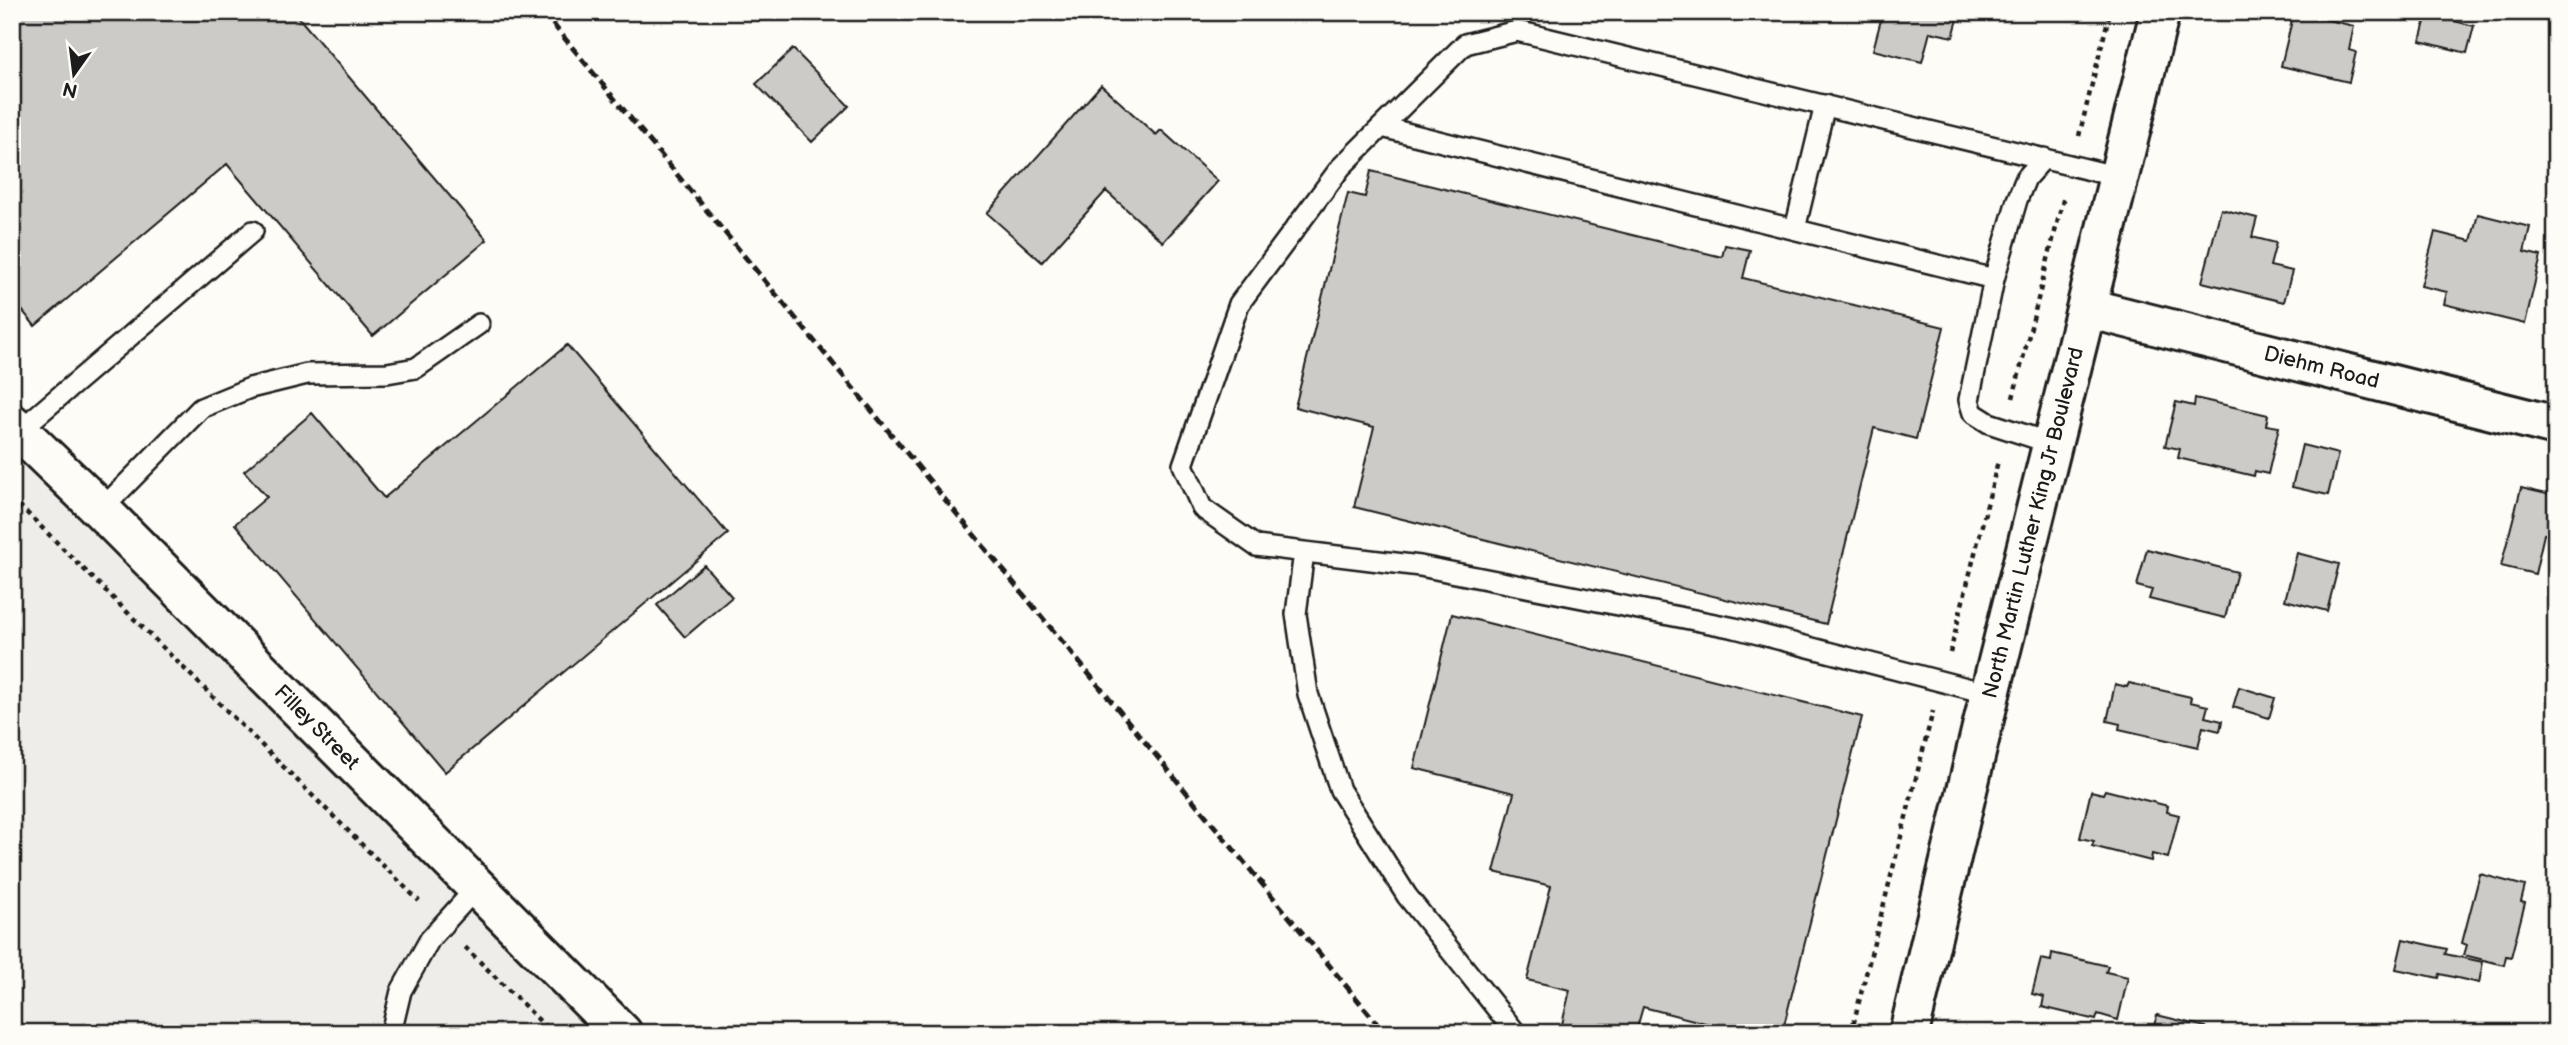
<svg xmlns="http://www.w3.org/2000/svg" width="2568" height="1045" font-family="'Balsamiq Sans',sans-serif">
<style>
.built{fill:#eeede9}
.building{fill:#cccbc8;stroke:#1c1c1c;stroke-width:2}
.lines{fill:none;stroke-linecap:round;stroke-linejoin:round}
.service-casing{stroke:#1c1c1c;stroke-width:24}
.minor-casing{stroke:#1c1c1c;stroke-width:44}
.tertiary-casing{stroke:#1c1c1c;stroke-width:44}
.path{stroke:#1c1c1c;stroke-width:4.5;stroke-dasharray:5 5;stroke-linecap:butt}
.service{stroke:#fdfcf7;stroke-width:19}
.minor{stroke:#fdfcf7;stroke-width:38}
.tertiary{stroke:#fdfcf7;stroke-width:38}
.rail{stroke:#1c1c1c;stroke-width:5;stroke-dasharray:10 5;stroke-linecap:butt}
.labels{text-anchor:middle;stroke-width:5;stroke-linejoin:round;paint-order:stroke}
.street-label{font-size:21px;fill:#1c1c1c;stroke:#fdfcf7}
</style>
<rect width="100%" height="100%" fill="#fdfcf7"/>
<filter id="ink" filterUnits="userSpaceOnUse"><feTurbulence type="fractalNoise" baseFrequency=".0143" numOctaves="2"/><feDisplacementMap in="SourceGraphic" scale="14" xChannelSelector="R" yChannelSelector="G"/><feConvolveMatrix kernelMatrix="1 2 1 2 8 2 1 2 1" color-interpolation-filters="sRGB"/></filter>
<g filter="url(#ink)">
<path class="built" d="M12,425L622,1033H12Z"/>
<path class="building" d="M12,12H294L487,240L373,336L227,164L35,326L12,298Z
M1883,12H1960L1953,37L1930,32L1922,62L1873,50Z
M2294,12L2354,26L2349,50L2356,52L2349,82L2281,66Z
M2427,14L2474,26L2467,53L2420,41Z
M793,49L849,106L812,142L756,84Z
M1101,85L1156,135L1161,130L1218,181L1163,242L1106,191L1042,262L987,213Z
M1371,171L1722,257L1725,245L1750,250L1743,278L1944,327L1916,439L1874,428L1826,624L1354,507L1374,427L1295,407L1348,193L1365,197Z
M2221,209L2257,218L2252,237L2276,243L2270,266L2292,271L2284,302L2202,282Z
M2478,214L2530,227L2524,252L2541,256L2525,324L2444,304L2447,292L2421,286L2435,232L2471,241Z
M567,345L728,534L445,772L235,524L267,497L244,471L312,413L384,498Z
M2195,398L2268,415L2266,425L2279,427L2268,474L2255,471L2254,476L2178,458L2180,449L2165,446L2176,402L2194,406Z
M2302,445L2338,454L2328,495L2292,487Z
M2521,488L2551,495L2550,502L2556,504V537L2544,534L2535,574L2501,566Z
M2147,549L2237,572L2225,618L2149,599L2152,590L2137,586Z
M2297,553L2339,564L2327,611L2285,600Z
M704,565L732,597L685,637L657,605Z
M1452,614L1862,717L1782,1033H1744L1643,1007L1636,1031L1621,1027L1620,1033H1560L1570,990L1527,980L1551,886L1494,872L1514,793L1414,768Z
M2129,683L2191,697L2190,702L2208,706L2205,717L2222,721L2220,731L2203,727L2198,747L2119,729L2120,724L2107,721L2115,684L2127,687Z
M2239,687L2275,698L2269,718L2233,707Z
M2105,790L2168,806L2167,812L2179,815L2168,858L2152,854L2151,861L2092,846L2094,841L2080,838L2091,791L2103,794Z
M2480,874L2525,886L2521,902L2525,903L2511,957L2506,956L2504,965L2464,955L2467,945L2462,943Z
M2403,939L2447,949L2445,954L2483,962L2479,983L2440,974L2439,978L2396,969Z
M2052,953L2108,966L2106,972L2128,977L2118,1020L2098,1014L2096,1020L2042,1007L2044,997L2032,994L2041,959L2051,961Z
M2157,1015L2206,1027L2204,1033H2152Z"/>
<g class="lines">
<g class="service-casing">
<path id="service" d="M1382,127L1994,279
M2044,158L2026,178L2017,200L1994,279L1969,400L1973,413L1989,423L2053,444
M1795,229L1825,105
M19,431L253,231
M101,510L201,408L250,388L307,374L387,373L416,368L479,324
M1304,552L1296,614L1308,694L1340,790L1407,896L1516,1033
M1990,694L1735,628L1420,566L1256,546L1202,508L1183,465L1239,304L1341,167L1465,44L1517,31L2119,177
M391,1033L401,991L430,939L476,888"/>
</g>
<g class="minor-casing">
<g id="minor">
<path id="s1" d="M2087,308L2556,426"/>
<path id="s2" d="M12,424L101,510L622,1033"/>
</g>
</g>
<g class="tertiary-casing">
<g id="tertiary">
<path id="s3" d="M1909,1033L1990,694L2160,12"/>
</g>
</g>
<path class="path" d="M2079,136L2110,12
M2013,398L2064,196
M12,498L419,901
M1950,653L1998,461
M465,947L552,1033
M1851,1033L1933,711"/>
<use href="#service" class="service"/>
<use href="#minor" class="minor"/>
<use href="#tertiary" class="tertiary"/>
<path class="rail" d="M543,12L1385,1033"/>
</g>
</g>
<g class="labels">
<g class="street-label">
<text dy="7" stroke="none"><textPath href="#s1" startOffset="242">Diehm Road</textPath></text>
<text dy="7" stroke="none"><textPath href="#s3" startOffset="525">North Martin Luther King Jr Boulevard</textPath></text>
<text dy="7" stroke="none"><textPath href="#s2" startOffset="430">Filley Street</textPath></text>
</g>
</g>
<rect width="2568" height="1045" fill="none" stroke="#fdfcf7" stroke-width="42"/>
<rect x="21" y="21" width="2526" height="1003" fill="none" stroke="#1c1c1c" stroke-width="2.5" filter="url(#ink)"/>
<g transform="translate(74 74) rotate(194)" stroke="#fdfcf7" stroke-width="5" paint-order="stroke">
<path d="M0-5L12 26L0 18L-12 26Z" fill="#1c1c1c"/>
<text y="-10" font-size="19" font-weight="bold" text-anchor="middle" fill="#1c1c1c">N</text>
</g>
</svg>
